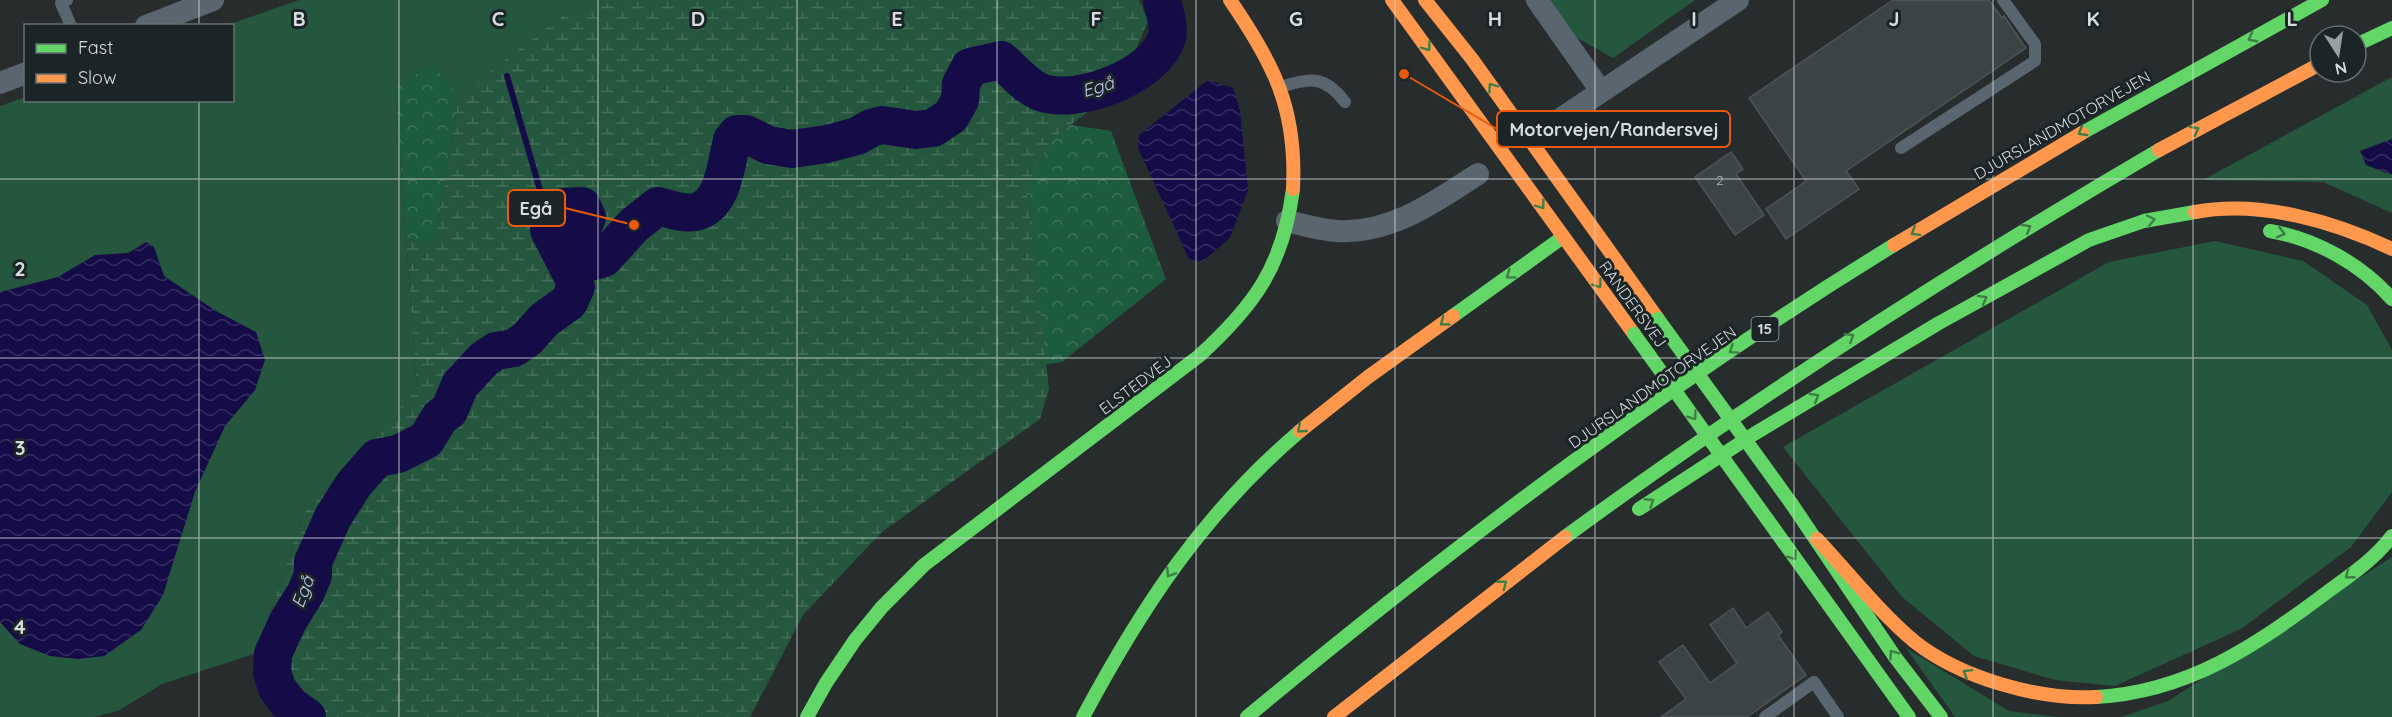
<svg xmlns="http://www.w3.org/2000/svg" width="2392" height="717" font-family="Quicksand,sans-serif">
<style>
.green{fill:#25573e}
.forest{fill:url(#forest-crowns)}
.wetland{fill:url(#wetland-marsh)}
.water{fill:url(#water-waves)}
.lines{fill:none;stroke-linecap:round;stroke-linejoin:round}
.stream{stroke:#140b47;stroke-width:6}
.river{stroke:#140b47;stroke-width:38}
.building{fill:#3c4545;stroke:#505455;stroke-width:1.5}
.lane{stroke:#59656f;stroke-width:12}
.street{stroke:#59656f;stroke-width:22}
.fast{stroke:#63d668;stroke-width:14}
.slow{stroke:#ff974d;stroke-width:14}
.fast-bridge{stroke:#63d668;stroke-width:14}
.oneway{stroke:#3f7d47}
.grid{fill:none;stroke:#d7dddf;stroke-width:1.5;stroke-opacity:0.55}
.labels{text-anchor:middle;stroke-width:6;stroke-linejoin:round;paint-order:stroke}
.number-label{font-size:14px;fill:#b0b7b8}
.shield{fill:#1b2426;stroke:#9fa6a8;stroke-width:1.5}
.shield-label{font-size:15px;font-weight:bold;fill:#d7dddf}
.street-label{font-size:16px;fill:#d7dddf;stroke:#1b2426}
.water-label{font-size:18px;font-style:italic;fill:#c1c8f0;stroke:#1b2426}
.grid-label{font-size:20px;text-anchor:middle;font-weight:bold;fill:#d7dddf;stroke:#1b2426;stroke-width:6;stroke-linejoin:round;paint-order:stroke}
.leader{fill:none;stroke:#e8590c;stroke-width:2}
.callout-dot{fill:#e8590c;stroke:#1b2426;stroke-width:2}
.callout{fill:#1b2426;stroke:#e8590c;stroke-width:2}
.callout-label{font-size:18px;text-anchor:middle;font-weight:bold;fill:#d7dddf}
</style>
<defs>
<pattern id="forest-crowns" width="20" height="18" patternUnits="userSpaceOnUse" patternTransform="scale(1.5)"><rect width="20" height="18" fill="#1d5b3e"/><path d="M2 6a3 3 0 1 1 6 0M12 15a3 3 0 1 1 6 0" fill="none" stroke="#3d7259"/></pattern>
<pattern id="wetland-marsh" width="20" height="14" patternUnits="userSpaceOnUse" patternTransform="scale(1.5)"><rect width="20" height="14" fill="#25573e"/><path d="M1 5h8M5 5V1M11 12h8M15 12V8" fill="none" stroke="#446f59"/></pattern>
<pattern id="water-waves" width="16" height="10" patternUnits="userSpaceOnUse" patternTransform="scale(1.5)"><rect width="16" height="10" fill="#140b47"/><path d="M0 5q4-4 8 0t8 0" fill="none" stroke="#352e61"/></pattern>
</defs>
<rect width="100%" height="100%" fill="#272c2d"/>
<path class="green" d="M299,0H614L604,5L566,13L459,95L432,64L395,87L417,389L303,514L257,653L162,684L118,711L94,717H0V106L25,97L26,100H232V26L227,25Z
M1550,0H1695L1613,58L1574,36Z
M2392,77V213L2323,182L2203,180Z
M2215,241L2303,261L2367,305L2392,350V492L2350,548L2241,629L2115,686L2055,680L1974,656L1902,597L1783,447L2109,262Z
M2392,557V717H2121L2168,701Z
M1906,648L2009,711L2058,717H1955Z"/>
<path class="forest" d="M432,64L459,95L435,245L406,238L395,87Z
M1059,123L1111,131L1166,279L1062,362L1029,367L1025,165Z"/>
<path class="wetland" d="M614,0H1139L1148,21L1121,86L1051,140L1026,187L1049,389L1040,419L882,532L803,615L750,717H281L257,653L303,514L417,389L406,238L435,245L459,95L566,13L604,5Z"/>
<path class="water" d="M1208,80L1233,88L1240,111L1248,190L1230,238L1202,262L1189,259L1138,148L1139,135Z
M2392,139V175L2366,165L2360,151Z
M146,242L154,247L164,276L216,311L256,332L265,360L255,390L225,426L195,492L163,595L141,630L104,656L78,659L50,656L20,644L0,622V292L58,277L95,255L128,253Z"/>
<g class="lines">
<path class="stream" d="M507,76L549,221"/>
<path class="river" d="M307,717L290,705L277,688L272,672L273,654L288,621L306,592L313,575V562L333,517L354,484L377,458L398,454L426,440L440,417L449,411L460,385L484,359L496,351L514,348L527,339L544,320L569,302L576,287L572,275L549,230V221L554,212L564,207L582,206L587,217L576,244L580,253L594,261L604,258L634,225L658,206C669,209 683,214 695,212C724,206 726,163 732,140L737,134H746L768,145L792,149L827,144L857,136L871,128L882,125L916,130L933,128L951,116L960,100L961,84L970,67L1001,60C1014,71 1024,85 1040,92C1077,106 1156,76 1167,37C1170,27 1164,10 1162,0"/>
</g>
<path class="building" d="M1893,0H1989L2002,18L2004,16L2026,48L1846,171L1859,189L1786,239L1766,209L1806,181L1749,98Z
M1731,152L1743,169L1736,174L1764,215L1735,235L1695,177Z
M1733,608L1746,628L1768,612L1782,632L1778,635L1806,675L1747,717H1661L1686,699L1659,662L1683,645L1710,683L1737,663L1710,625Z"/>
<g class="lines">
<path class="lane" d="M67,0L61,3L71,26
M1281,87C1311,77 1325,76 1345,102
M1901,148L2035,61V44L2003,0
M1765,717L1814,682L1838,717"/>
<path class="street" d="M1537,0L1601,91
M146,26L213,0
M0,83L26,73
M1547,128L1738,0
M1287,221C1303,225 1321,230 1337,231C1391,234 1435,202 1478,174"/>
<path class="fast" d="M2356,45L2392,28
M2082,133L2322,0
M2270,231C2316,239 2361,264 2392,299
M1453,316L1563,237
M1791,503L1895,657L1941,717
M1639,509L1754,434L1939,323L2089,240L2144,221L2195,212
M1767,519L1909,717
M1565,537C1756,397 1954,270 2159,150
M2096,697C2188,692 2255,646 2326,593C2349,576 2375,559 2392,536
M807,717L826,683L855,640L882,607L924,565L1199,356C1255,305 1283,266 1293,189
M1083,717C1143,605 1203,514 1300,431
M1247,717C1453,546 1666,385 1894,245"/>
<path class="slow" d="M1230,0C1274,64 1297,109 1293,189
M1392,0L1634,334
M1425,0L1472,59L1658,319
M2159,150L2320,64
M2195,212C2260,200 2333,221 2392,249
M1894,245L2082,133
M1300,431L1368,377L1453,316
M1817,539C1849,573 1879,612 1915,642C1961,678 2038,700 2096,697
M1334,717L1565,537"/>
<path class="fast-bridge" d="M1658,319L1791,503
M1634,334L1767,519"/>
</g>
<defs><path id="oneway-chevron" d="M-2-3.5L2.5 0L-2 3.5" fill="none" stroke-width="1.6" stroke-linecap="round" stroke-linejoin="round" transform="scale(1.5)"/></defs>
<g class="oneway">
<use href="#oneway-chevron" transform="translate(2252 38) rotate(152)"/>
<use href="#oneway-chevron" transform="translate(1427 47) rotate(54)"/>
<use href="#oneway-chevron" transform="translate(1492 87) rotate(-125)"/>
<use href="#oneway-chevron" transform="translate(2195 130) rotate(-28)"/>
<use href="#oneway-chevron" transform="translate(2082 132) rotate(150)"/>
<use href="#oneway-chevron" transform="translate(1541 205) rotate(54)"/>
<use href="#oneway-chevron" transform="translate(2151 220) rotate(-12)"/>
<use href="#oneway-chevron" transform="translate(2027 228) rotate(-31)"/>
<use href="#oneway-chevron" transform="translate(1915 232) rotate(148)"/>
<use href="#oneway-chevron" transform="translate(2281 233) rotate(14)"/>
<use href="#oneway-chevron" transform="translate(1510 275) rotate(144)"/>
<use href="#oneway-chevron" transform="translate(1598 284) rotate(54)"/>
<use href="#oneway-chevron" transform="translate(1983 299) rotate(-29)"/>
<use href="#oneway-chevron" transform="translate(1444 322) rotate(144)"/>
<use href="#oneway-chevron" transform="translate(1850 337) rotate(-32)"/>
<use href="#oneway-chevron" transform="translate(1733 350) rotate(146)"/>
<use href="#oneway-chevron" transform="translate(1815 397) rotate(-31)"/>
<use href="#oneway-chevron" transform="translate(1693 416) rotate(54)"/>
<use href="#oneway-chevron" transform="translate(1301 429) rotate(139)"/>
<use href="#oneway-chevron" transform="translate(1650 502) rotate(-33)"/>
<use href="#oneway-chevron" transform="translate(1793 556) rotate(55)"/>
<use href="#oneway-chevron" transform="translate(1170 573) rotate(123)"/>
<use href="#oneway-chevron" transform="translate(2349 575) rotate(141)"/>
<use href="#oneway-chevron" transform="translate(1503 584) rotate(-38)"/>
<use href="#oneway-chevron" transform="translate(1893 654) rotate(-125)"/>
<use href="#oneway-chevron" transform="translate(1967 673) rotate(-148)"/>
</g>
<path class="grid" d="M199,0V26M399,0V717M598,0V717M797,0V717M997,0V717M1196,0V717M1395,0V717M1595,0V717M1794,0V717M1993,0V717M2193,0V717M199,100V717M0,179H2392M0,358H2392M0,538H2392"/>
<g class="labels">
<g class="number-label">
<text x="1720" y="185">2</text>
</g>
<rect class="shield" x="1751.5" y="317" width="27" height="24" rx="4.5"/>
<g class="shield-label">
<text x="1765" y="334">15</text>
</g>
<g class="street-label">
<text transform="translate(2062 125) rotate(-30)" y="6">DJURSLANDMOTORVEJEN</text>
<text transform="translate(1633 304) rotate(54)" y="6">RANDERSVEJ</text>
<text transform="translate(1135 385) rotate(-37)" y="6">ELSTEDVEJ</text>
<text transform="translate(1652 387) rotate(-35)" y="6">DJURSLANDMOTORVEJEN</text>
</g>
<g class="water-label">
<text transform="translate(1098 87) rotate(-16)" y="6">Egå</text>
<text transform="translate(303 592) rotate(-69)" y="6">Egå</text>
</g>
</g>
<g class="grid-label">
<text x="299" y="26">B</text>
<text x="498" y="26">C</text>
<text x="698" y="26">D</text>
<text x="897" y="26">E</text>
<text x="1096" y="26">F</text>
<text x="1296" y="26">G</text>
<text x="1495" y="26">H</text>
<text x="1694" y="26">I</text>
<text x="1894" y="26">J</text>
<text x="2093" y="26">K</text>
<text x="2292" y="26">L</text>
<text x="20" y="276">2</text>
<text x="20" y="455">3</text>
<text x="20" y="634">4</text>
</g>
<path class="leader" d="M1404 74L1497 129M634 225L565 208"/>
<g class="callout-dot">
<circle cx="1404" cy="74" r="6"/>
<circle cx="634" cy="225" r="6"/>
</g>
<g class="callout">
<rect x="1497" y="111" width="233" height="36" rx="6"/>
<rect x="508" y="190" width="57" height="36" rx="6"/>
</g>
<g class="callout-label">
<text x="1614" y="136">Motorvejen/Randersvej</text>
<text x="536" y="215">Egå</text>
</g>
<rect x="24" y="24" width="210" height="78" fill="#1b2426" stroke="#666e70" stroke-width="1.5"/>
<rect x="36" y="44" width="30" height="9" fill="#63d668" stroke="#666e70" stroke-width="1.5"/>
<text x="78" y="54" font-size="18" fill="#d7dddf">Fast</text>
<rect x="36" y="74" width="30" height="9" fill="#ff974d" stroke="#666e70" stroke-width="1.5"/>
<text x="78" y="84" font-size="18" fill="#d7dddf">Slow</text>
<g transform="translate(2338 54) rotate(168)"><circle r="28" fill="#1b2426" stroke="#666e70" stroke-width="1.5"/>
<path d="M0-4.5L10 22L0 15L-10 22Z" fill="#999fa1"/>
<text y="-9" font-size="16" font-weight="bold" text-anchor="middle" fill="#d7dddf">N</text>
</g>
</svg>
